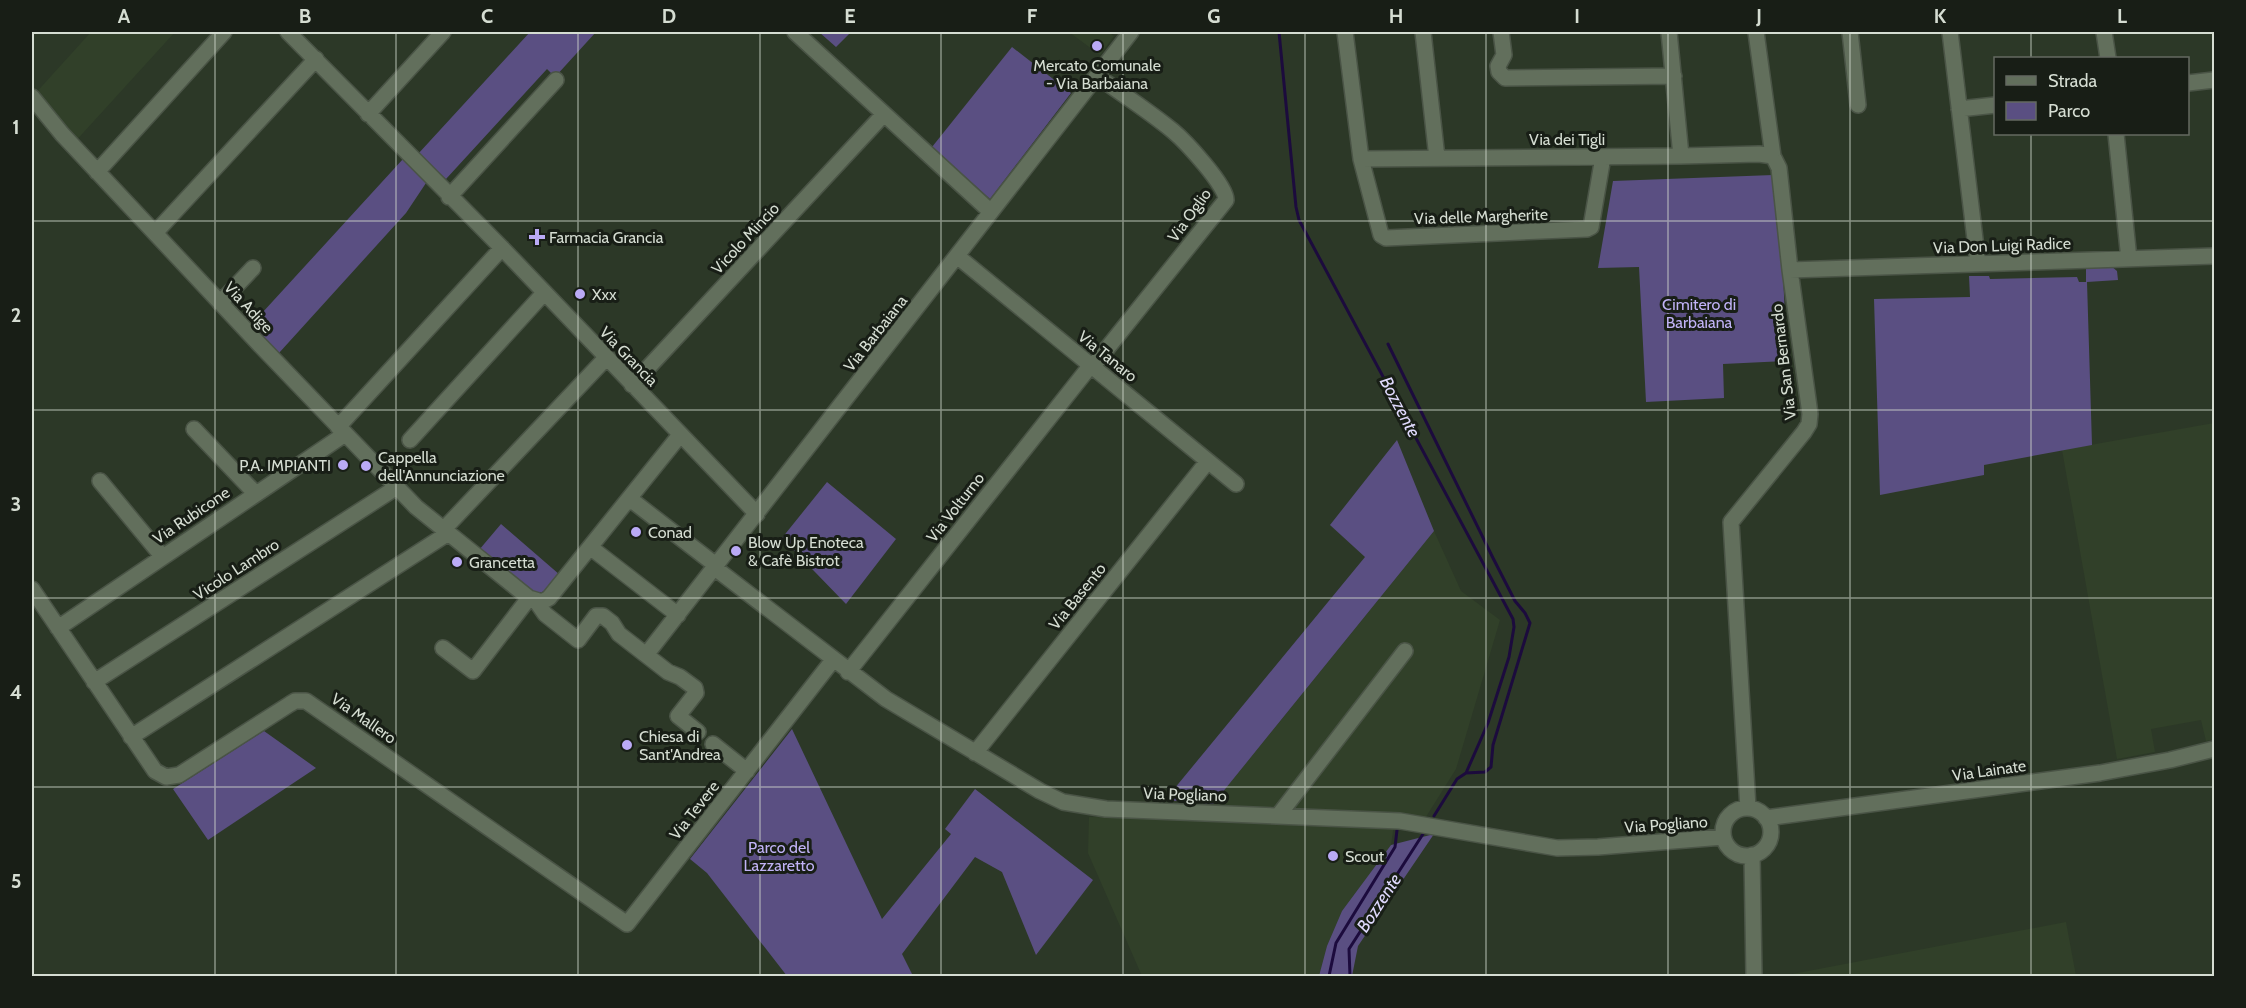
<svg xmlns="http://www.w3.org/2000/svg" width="2246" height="1008" font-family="Cabin,sans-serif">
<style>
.built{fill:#314029}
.green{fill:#5a4f82}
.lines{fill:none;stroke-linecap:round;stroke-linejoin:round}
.stream{stroke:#1c0b3d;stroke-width:3}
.minor-casing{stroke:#4a5446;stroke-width:18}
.minor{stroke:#626f5c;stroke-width:15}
.grid{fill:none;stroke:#d5ddd2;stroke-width:1.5;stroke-opacity:0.55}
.poi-dot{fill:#baaaf6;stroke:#181e16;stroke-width:2}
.labels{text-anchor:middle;stroke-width:6;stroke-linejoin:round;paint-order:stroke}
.poi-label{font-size:16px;fill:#d5ddd2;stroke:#181e16;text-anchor:start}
.street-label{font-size:16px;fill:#d5ddd2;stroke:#181e16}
.park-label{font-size:16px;fill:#c1b3f7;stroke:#181e16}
.water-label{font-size:18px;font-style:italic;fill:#dfd9fc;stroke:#181e16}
.neatline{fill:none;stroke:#d5ddd2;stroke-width:2}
.grid-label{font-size:20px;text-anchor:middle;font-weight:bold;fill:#d5ddd2}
</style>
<rect width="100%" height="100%" fill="#2c3827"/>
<path class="built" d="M91,32H175L73,144L33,96Z
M1069,32H1108L1114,36L1100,55Z
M2214,423V739L2206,741L2201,720L2151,729L2155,752L2117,759L2062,450Z
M1434,531L1461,591L1500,620L1456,769L1424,820L1208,810Z
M1089,817L1276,819L1394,824L1391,845L1342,911L1327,946L1319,976H1142L1088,853Z
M2066,922L2076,976H1782L1981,938Z"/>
<path class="green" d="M530,32H596L555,77L547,69L446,179L418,154Z
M819,32H851L836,47Z
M1012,47L1071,93L990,199L932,147Z
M403,159L426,183L406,213L279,353L252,324Z
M1773,175L1782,252L1787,361L1723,364L1724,398L1646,402L1639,267L1598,268L1613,181Z
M2111,266L2117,271L2118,280L2087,282L2092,445L1984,465V475L1880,495L1874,299L1970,297L1969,276H1989L1990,279L2077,277L2079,282H2086V267Z
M1397,440L1434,531L1213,804L1165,800L1365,557L1330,525Z
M827,482L896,539L846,604L782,538Z
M501,524L560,575C551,586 546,596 531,591L479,550Z
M792,729L882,919L951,834L945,829L975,789L1093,880L1036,955L1002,872L975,857L902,954L913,976H787L707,873L690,859Z
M264,731L316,768L208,840L173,789Z
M1434,834L1358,946L1352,976H1319L1327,946L1342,911L1391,845Z"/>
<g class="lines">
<path class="stream" d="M1279,32L1296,207L1299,220L1513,619L1514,627L1509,657L1488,723L1466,773L1457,779L1434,816
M1388,344L1493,558L1515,601L1525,613L1530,623L1493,745L1491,767L1485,772L1466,773
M1329,976L1336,943L1395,847L1397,830
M1350,976L1349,949L1423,834"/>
<g class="minor-casing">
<path id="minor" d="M288,32L502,248L757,514
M795,32L991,212
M1345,32L1361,159L1381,235L1386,238L1587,229L1591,227L1603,157
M1423,32L1437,158
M1501,32L1504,55L1498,66L1499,72L1505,78L1674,76
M1669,32L1681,156
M1850,32L1858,105
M1950,32L1978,264
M2104,32L2108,58
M2188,83L2214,80
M32,97L62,134L260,345L416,507L529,598L542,602L549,598L680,435
M1959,109L1996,105
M368,114L443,32
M2116,134L2129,259
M1361,159L1681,156L1759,154L1773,156
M97,172L224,32
M449,197L556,80
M155,233L316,59
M957,256L1236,484
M1790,270L2214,256
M220,303L253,268
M1093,366L1226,200C1227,186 1185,141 1173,131C1149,111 1122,94 1097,76
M632,385L884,114
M338,427L502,248
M194,429L256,494
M410,440L544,293
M100,481L162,556
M628,501L634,502L717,566
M443,530L606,358
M590,547L678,615
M715,568L886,699L1040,791L1063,802L1106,809L1400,821L1557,848L1598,847L1723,837
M32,589L155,771L166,777L179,775L290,704L295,701H306L627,924L833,660
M536,601L545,614L578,640L596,616H603L612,623L619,634L668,672L680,677L695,688L696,693L678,716L698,732
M58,628L345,434
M443,648L473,671L529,598
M646,655L1131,32
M848,672L1091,365
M94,682L397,487
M131,737L447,534
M713,744L747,771
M975,753L1208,461
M1748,808L1731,522L1804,432L1809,424L1810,414L1790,270L1779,168L1773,156L1756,32
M1723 832a24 24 0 1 1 48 0a24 24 0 1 1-48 0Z
M1278,816L1405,651
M1766,818L2100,773L2170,760L2214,749
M1752,855L1754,976"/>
</g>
<use href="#minor" class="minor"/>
</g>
<path class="grid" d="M215,32V976M396,32V976M578,32V976M760,32V976M941,32V976M1123,32V976M1305,32V976M1486,32V976M1668,32V976M1850,32V976M2031,32V58M2031,134V976M32,221H2214M32,410H2214M32,598H2214M32,787H2214"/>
<g class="poi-dot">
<circle cx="1097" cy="46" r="6"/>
<path d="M534 228h6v6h6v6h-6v6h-6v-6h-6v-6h6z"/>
<circle cx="580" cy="294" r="6"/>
<circle cx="343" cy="465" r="6"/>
<circle cx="366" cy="466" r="6"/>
<circle cx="636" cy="532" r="6"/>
<circle cx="736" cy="551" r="6"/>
<circle cx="457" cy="562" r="6"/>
<circle cx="627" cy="745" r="6"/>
<circle cx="1333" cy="856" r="6"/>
</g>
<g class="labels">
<g class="poi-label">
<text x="1097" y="71" text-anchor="middle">Mercato Comunale<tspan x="1097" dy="18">- Via Barbaiana</tspan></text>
<text x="549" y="243">Farmacia Grancia</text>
<text x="592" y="300">Xxx</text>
<text x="378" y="463">Cappella<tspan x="378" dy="18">dell'Annunciazione</tspan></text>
<text x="331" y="471" text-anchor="end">P.A. IMPIANTI</text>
<text x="648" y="538">Conad</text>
<text x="748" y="548">Blow Up Enoteca<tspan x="748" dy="18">&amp; Cafè Bistrot</tspan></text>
<text x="469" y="568">Grancetta</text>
<text x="639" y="742">Chiesa di<tspan x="639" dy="18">Sant'Andrea</tspan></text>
<text x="1345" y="862">Scout</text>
</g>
<g class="street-label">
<text x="1567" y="145">Via dei Tigli</text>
<text transform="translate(1189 215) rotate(-54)" y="6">Via Oglio</text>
<text transform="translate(1481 216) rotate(-2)" y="6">Via delle Margherite</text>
<text transform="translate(745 238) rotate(-47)" y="6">Vicolo Mincio</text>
<text transform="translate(2002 245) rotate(-2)" y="6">Via Don Luigi Radice</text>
<text transform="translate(249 307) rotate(47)" y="6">Via Adige</text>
<text transform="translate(875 333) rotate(-52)" y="6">Via Barbaiana</text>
<text transform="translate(629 356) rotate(46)" y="6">Via Grancia</text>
<text transform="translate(1108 356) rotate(39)" y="6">Via Tanaro</text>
<text transform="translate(1783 362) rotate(-97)" y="6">Via San Bernardo</text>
<text transform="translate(955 507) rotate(-52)" y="6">Via Volturno</text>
<text transform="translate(191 515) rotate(-34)" y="6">Via Rubicone</text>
<text transform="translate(236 569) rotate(-33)" y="6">Vicolo Lambro</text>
<text transform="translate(1077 596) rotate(-51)" y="6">Via Basento</text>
<text transform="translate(364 718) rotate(35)" y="6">Via Mallero</text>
<text transform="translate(1989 770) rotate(-8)" y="6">Via Lainate</text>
<text transform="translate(1185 794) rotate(2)" y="6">Via Pogliano</text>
<text transform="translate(694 810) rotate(-52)" y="6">Via Tevere</text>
<text transform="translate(1666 824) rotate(-4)" y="6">Via Pogliano</text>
</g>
<g class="park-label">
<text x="1699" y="310">Cimitero di<tspan x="1699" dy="18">Barbaiana</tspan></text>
<text x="779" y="853">Parco del<tspan x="779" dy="18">Lazzaretto</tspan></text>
</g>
<g class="water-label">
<text transform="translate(1400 407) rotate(62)" y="6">Bozzente</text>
<text transform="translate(1379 903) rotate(-57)" y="6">Bozzente</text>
</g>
</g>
<rect width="2246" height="1008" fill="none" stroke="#181e16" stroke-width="66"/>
<rect x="1994" y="57" width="195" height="78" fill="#181e16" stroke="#646a61" stroke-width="1.5"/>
<rect x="2006" y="76" width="30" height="9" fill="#626f5c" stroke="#646a61" stroke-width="1.5"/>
<text x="2048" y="87" font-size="18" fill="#d5ddd2">Strada</text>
<rect x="2006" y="102" width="30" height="18" fill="#5a4f82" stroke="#646a61" stroke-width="1.5"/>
<text x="2048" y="117" font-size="18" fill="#d5ddd2">Parco</text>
<rect x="33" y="33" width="2180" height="942" class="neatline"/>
<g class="grid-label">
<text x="124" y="23">A</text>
<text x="305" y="23">B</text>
<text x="487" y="23">C</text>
<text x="669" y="23">D</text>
<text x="850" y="23">E</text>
<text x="1032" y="23">F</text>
<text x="1214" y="23">G</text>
<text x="1396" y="23">H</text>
<text x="1577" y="23">I</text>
<text x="1759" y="23">J</text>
<text x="1940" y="23">K</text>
<text x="2122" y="23">L</text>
<text x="16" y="134">1</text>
<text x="16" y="322">2</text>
<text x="16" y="511">3</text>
<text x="16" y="699">4</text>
<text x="16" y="888">5</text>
</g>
</svg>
